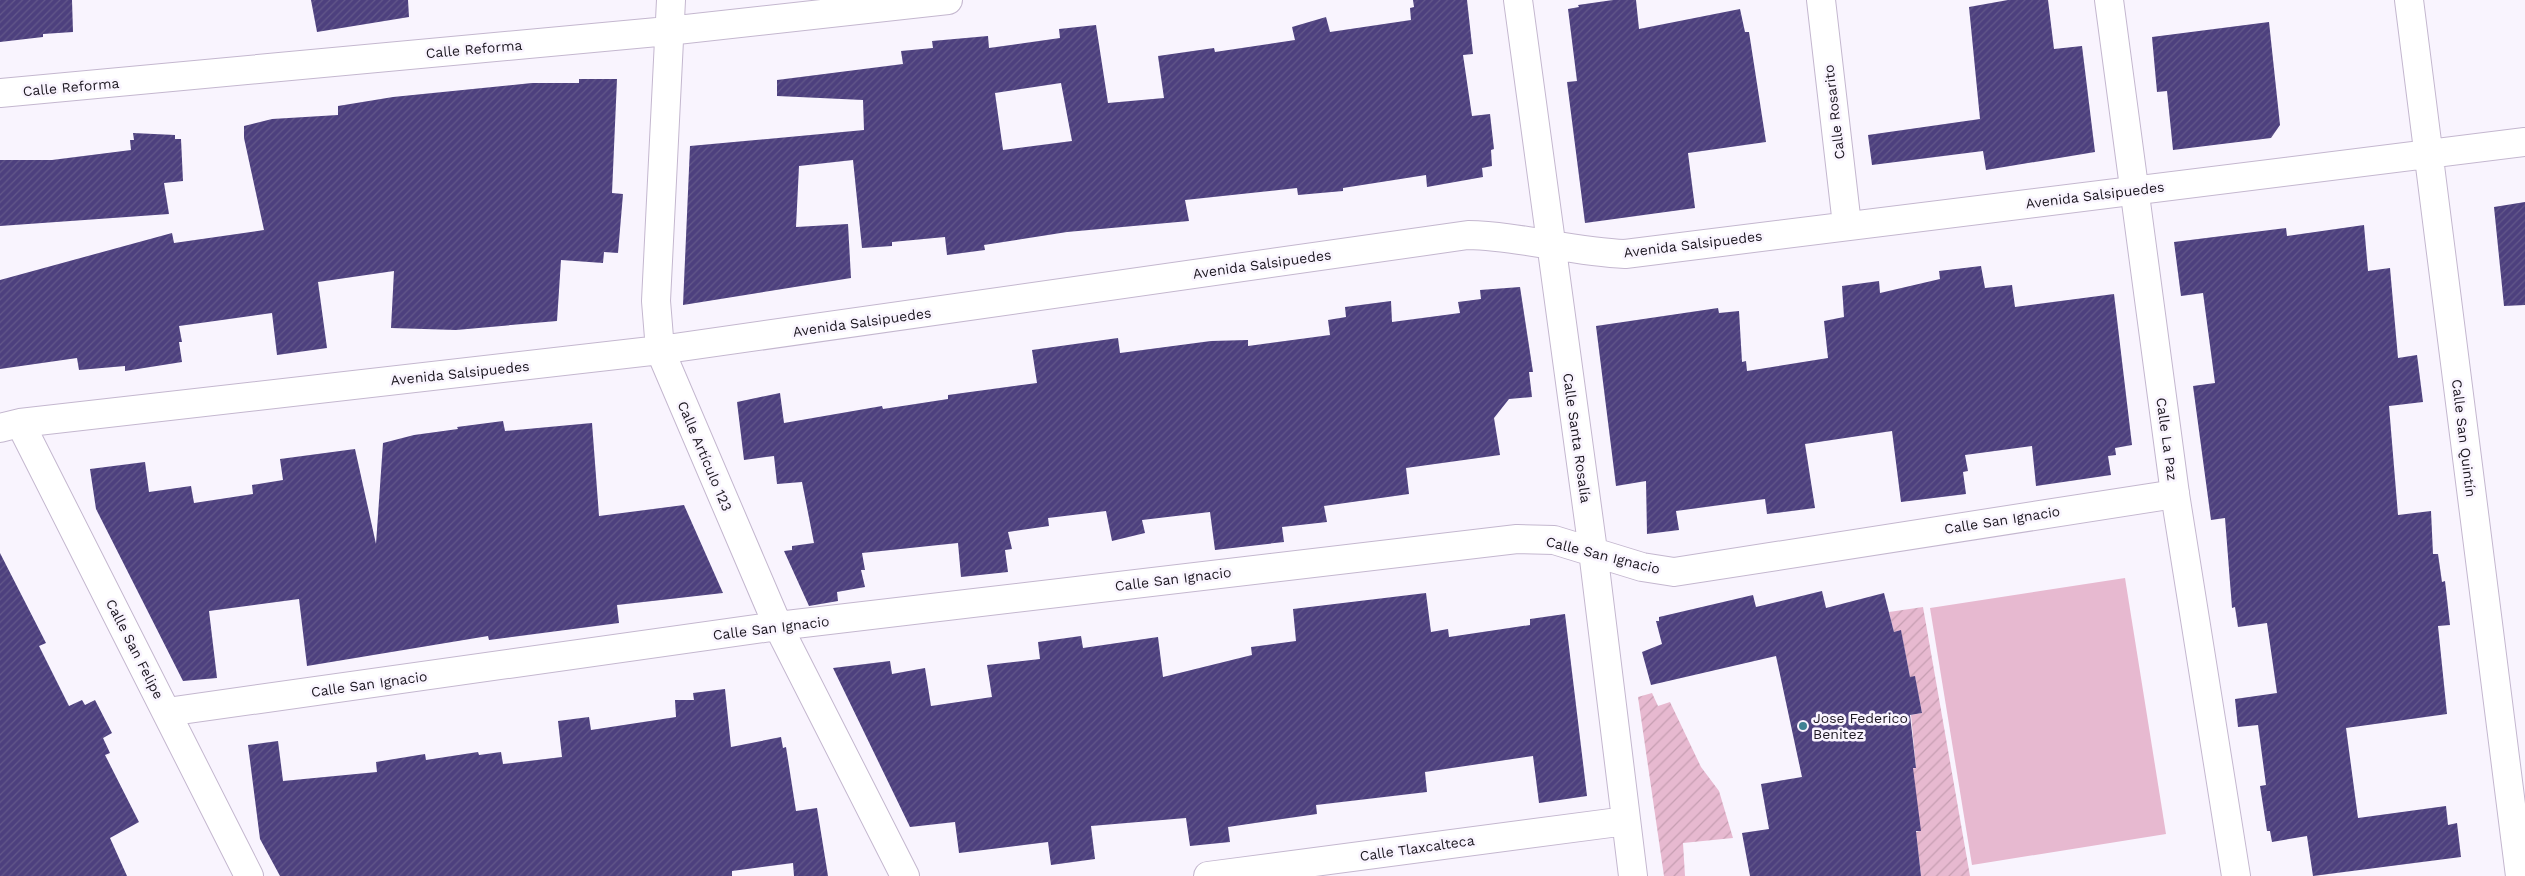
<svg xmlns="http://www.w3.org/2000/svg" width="2525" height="876" font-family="'Work Sans',sans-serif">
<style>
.grass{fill:#e7b9d0}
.garden{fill:url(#garden-furrows)}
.building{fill:url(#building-hatch);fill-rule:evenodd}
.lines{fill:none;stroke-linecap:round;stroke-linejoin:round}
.minor-casing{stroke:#c4b7cf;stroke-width:30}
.tertiary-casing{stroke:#c4b7cf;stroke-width:30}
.minor{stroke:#fff;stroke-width:28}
.tertiary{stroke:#fff;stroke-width:28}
.poi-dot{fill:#3f8293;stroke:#f9f4fe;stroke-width:2}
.labels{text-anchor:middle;stroke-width:5;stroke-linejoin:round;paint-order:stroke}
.street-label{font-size:14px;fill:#1c1720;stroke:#f9f4fe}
.poi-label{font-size:14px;fill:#1c1720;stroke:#f9f4fe;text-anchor:start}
</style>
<defs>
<pattern id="garden-furrows" width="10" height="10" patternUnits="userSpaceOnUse" patternTransform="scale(1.25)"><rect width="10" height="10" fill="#e7b9d0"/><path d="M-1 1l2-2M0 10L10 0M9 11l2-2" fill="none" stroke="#c69eb2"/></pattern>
<pattern id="building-hatch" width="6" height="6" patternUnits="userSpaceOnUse" patternTransform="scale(1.25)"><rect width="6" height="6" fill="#4d407e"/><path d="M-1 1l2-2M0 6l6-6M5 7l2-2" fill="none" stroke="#63588a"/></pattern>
</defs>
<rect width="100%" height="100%" fill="#f9f4fe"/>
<path class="grass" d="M2125,578L2166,834L1972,865L1930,608Z"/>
<path class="garden" d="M1923,607L1970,876H1921L1916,832L1920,831L1906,769L1916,768L1911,715L1922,713L1915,677H1910L1901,631L1894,632L1889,612Z
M1652,693L1658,706L1670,702L1701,767L1719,791L1733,838L1683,843L1685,876H1664L1638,697Z"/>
<path class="building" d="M0,0H72L73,32L43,34V37L0,42Z
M311,0H408L409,17L317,32Z
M1413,0H1467L1473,54L1463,55L1472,116L1490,114L1494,149L1491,150L1492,166L1482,168L1483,177L1427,187L1426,175L1343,188V191L1298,195L1297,188L1185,200L1189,221L1067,232L984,245L985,250L947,255L945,237L892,242V246L862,248L853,160L799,166L796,227L848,224L851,278L683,305L690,146L864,130L863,100L777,96V80L903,64L901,51L933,48L932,41L988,36L989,48L1060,38L1059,29L1096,25L1108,103L1164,98L1158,56L1214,48L1215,52L1295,40L1292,27L1326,17L1330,32L1411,20L1410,8L1414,7ZM1061,83L1072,141L1003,150L995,93Z
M1613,0H1636L1639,29L1740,9L1745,32H1749L1766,142L1688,153L1695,208L1585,223L1567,82L1577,81L1568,9L1579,7L1578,5Z
M2008,0H2048L2054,49L2082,46L2095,152L1986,170L1983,151L1872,165L1868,135L1980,119L1969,7Z
M2269,22L2280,125L2271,138L2173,150L2167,91L2157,92L2152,37Z
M579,79H617L612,193L623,194L618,253L604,252L603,263L561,260L557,321L456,330L391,328L394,271L318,282L327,348L277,355L272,313L179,326L182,342H179L182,362L125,371V366L79,370L77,358L0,369V280L172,233L174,243L264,230L244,138V126L272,119L338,115V106L393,97L532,83H579Z
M133,133L175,135V139H181L183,181L164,183L169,214L0,226V160H52L131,150L130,140H134Z
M2525,202V305L2504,306L2494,207Z
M2364,225L2368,271L2390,268L2398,358L2417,355L2423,402L2389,406L2398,515L2431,511L2433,554H2438L2442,582L2445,581L2450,625L2438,626L2447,714L2346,728L2358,818L2446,806L2448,825L2457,823L2461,857L2313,876L2307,836L2272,842L2270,831H2267L2260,786L2266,785L2258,725L2238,727L2235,699L2277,693L2267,623L2238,627L2235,607L2232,608L2225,518L2211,520L2193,386L2215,383L2203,293L2181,296L2174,242L2286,228L2287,236Z
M1981,266L1985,288L2012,285L2015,307L2114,294L2132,445L2115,448L2116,455L2108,456L2111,475L2036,486L2032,446L1965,455L1968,471L1963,472L1966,494L1901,502L1892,431L1805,444L1815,508L1767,514L1765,499L1676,511L1679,530L1647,534L1646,481L1616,486L1596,326L1718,308L1719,313L1739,311L1742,362L1746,361L1747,371L1828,358L1824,321L1844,317L1842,286L1879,281L1880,293L1940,279L1939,271Z
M1520,287L1533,372H1529L1532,397L1509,399L1494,418L1500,455L1406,468L1409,494L1324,506L1327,522L1282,527L1284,542L1215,550L1210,512L1142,520L1145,533L1112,541L1106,511L1048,518L1049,526L1008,532L1012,549L1005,550L1008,572L961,577L958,543L862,553L865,570H861L865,587L837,592L838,601L809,606L784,551L792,550V546L814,543L802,482L777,484L774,456L744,460L737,402L780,393L784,423L882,406L883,409L948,399V395L1037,383L1032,350L1118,338L1120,353L1211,341L1248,340V346L1330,335L1328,320L1346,317L1345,307L1391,301L1392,322L1460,313L1458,302L1481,299L1480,290Z
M503,421L505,431L592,423L599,516L684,505L723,593L617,605L619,623L489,640L488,636L307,666L299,599L209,611L217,678L183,681L96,509L90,469L145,462L149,492L191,486L194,503L253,494L252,485L283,480L280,459L355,449L376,544L383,443L414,435L458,429L457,427Z
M0,553L46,643L39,646L69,706L82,700L85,705L95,700L112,733L103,738L110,753L105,755L139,822L110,838L127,876H0Z
M1822,591L1826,608L1884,593L1894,632L1901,630L1910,677L1915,676L1922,713L1910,715L1916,768H1913L1921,831H1916L1921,876H1750L1742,833L1769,829L1761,784L1802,777L1776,656L1651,685L1642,652L1662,644L1656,621H1659V617L1753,595L1756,607Z
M1426,593L1431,632L1448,629L1449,637L1530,625V619L1565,614L1587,796L1539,803L1533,756L1425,772L1427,792L1316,805L1317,814L1228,827L1230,842L1190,846L1186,818L1091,826L1095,859L1051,865L1048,842L959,853L955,822L910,827L833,668L890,661L892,674L925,668L931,706L992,697L987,665L1040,659L1038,642L1081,636L1083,648L1158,637L1163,677L1252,655L1251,647L1296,641L1293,609Z
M725,689L731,747L781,737L783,748L786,747L796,811L817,808L828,876H794L793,863L732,871V876H280L260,839L248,745L278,741L283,781L377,772L376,762L425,754L426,760L478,752L479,755L501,752L503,764L562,757L558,721L589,717L591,730L676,717L675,700H694L693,693Z"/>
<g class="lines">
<g class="minor-casing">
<path id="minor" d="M671,0L656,301L660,350L778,626L905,876
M1518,0L1593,551L1633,876
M1821,0L1847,225
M2409,0L2520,876
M0,93L668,31L948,0
M20,423L249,876
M0,428L20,423L660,350L1468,235C1521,236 1572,252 1625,254L2525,142
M167,712L778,626L1517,539L1554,540L1642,567L1674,572L2175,494
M1208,876L1626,821"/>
</g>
<g class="tertiary-casing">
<path id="tertiary" d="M2109,0L2175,494L2236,876"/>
</g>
<use href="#minor" class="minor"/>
<use href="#tertiary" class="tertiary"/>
</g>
<circle class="poi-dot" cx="1803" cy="726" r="5"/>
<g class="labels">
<g class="street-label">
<text transform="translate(474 49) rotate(-5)" y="5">Calle Reforma</text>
<text transform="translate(71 87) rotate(-5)" y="5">Calle Reforma</text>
<text transform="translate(1834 112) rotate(-97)" y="5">Calle Rosarito</text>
<text transform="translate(2095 195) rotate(-7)" y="5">Avenida Salsipuedes</text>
<text transform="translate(1693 244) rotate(-7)" y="5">Avenida Salsipuedes</text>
<text transform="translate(1262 264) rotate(-8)" y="5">Avenida Salsipuedes</text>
<text transform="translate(862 322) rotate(-8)" y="5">Avenida Salsipuedes</text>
<text transform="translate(460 373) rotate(-6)" y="5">Avenida Salsipuedes</text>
<text transform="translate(1577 438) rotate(82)" y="5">Calle Santa Rosalía</text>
<text transform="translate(2464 438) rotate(83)" y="5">Calle San Quintín</text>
<text transform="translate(2167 439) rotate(82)" y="5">Calle La Paz</text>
<text transform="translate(705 456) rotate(67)" y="5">Calle Artículo 123</text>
<text transform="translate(2002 520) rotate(-9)" y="5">Calle San Ignacio</text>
<text transform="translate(1603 555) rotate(14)" y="5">Calle San Ignacio</text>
<text transform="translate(1173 579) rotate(-7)" y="5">Calle San Ignacio</text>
<text transform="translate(771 628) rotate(-7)" y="5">Calle San Ignacio</text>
<text transform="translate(135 649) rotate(63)" y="5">Calle San Felipe</text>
<text transform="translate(369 684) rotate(-8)" y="5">Calle San Ignacio</text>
<text transform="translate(1417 848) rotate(-8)" y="5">Calle Tlaxcalteca</text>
</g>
<g class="poi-label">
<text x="1813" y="723">Jose Federico<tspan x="1813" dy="16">Benitez</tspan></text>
</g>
</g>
</svg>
